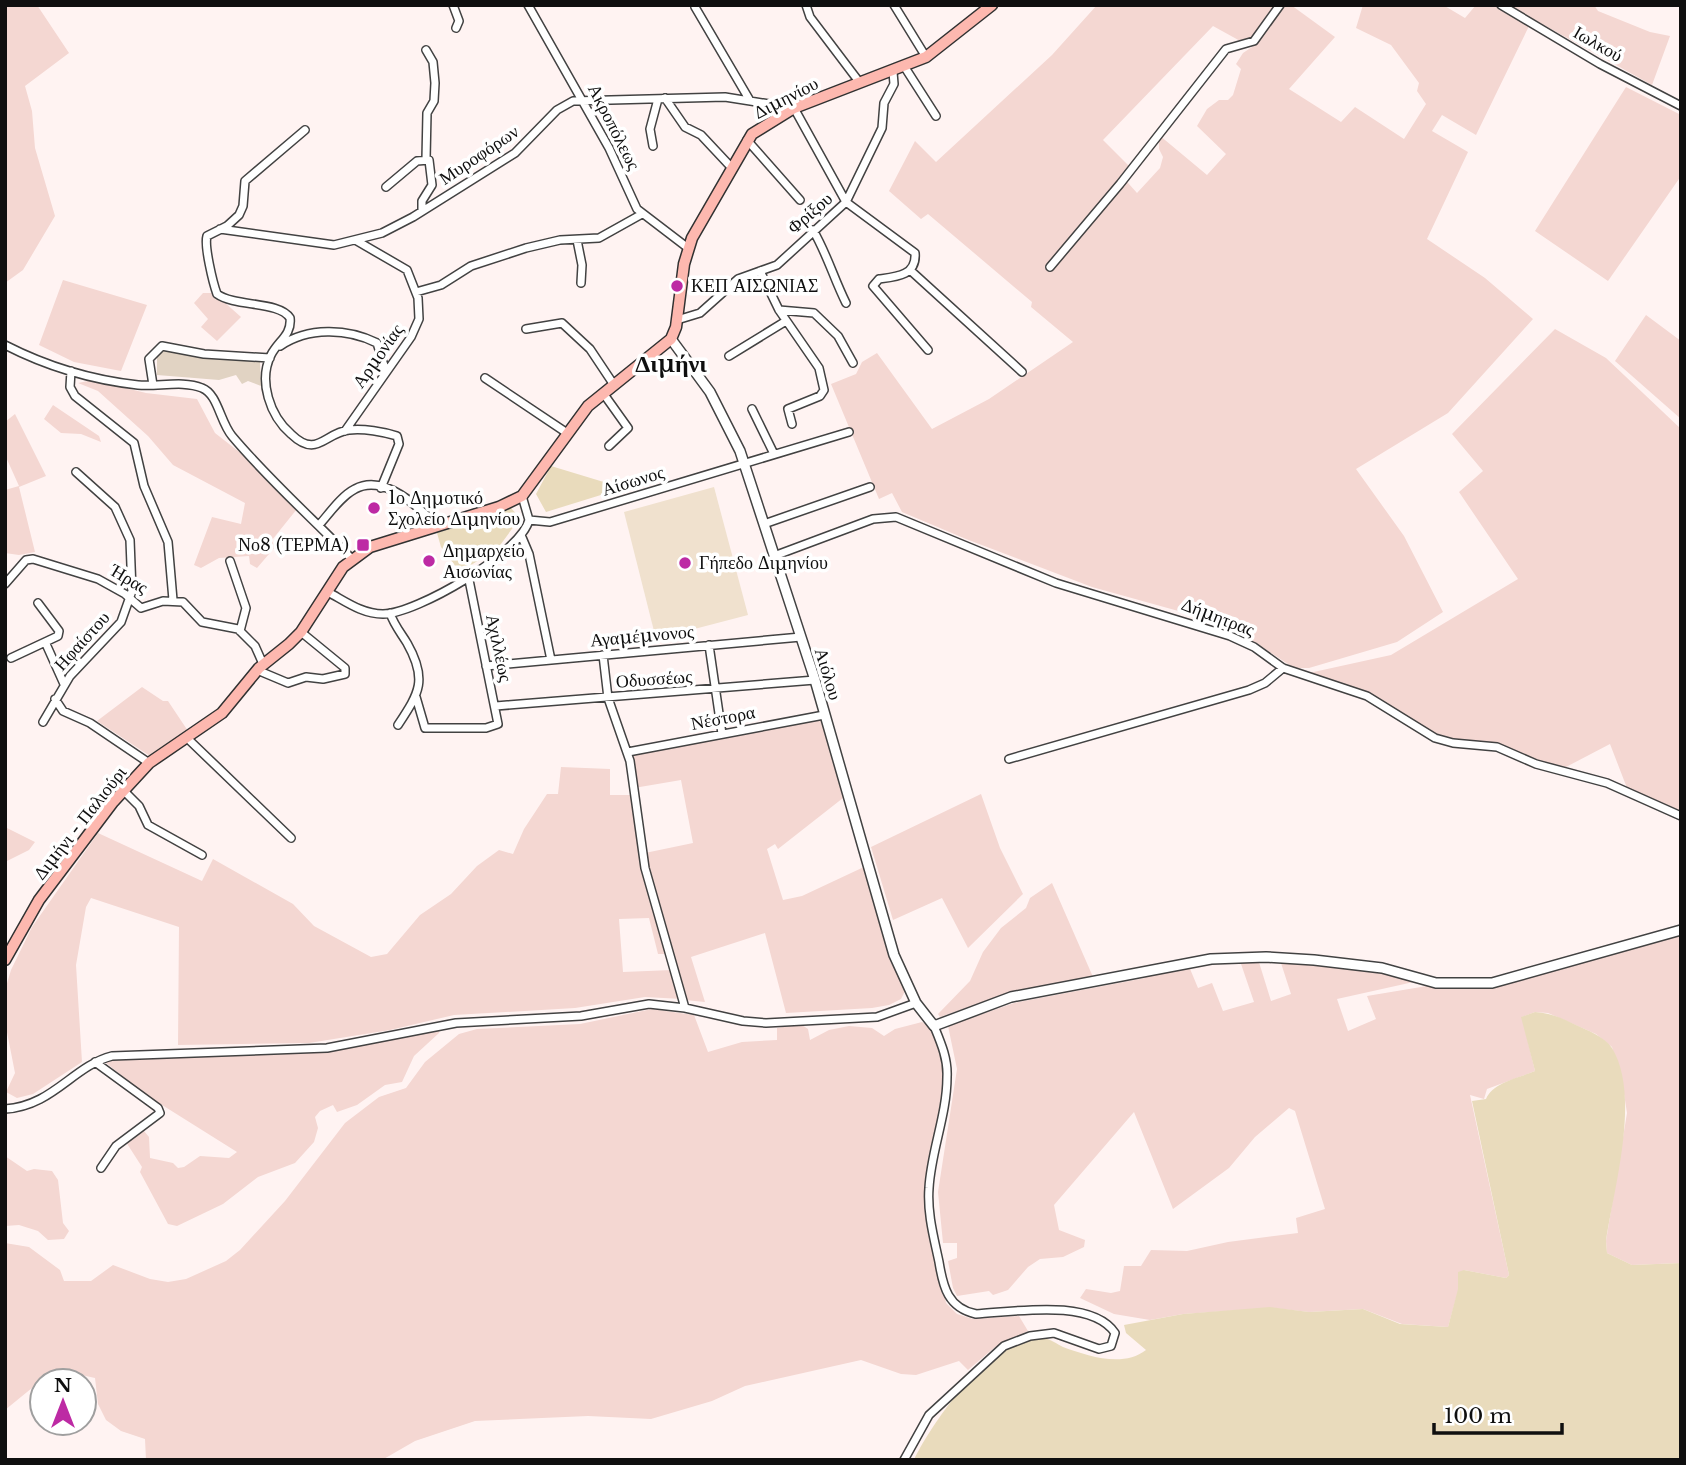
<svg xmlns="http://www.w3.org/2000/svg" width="1686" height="1465" font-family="'Libre Baskerville',serif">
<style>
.farmland{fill:#f4d7d2}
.green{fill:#e9dbbc}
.cemetery{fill:#e1d3c3}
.pitch{fill:#f0e1ce}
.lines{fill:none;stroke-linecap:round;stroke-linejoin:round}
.minor-casing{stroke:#424242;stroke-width:10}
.tertiary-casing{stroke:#424242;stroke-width:12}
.secondary-casing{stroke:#313131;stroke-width:13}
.minor{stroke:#fff;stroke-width:7}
.tertiary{stroke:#fff;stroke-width:9}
.secondary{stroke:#fdb8af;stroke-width:10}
.poi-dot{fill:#bd2aa4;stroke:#fff;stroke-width:2.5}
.labels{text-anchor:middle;stroke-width:7;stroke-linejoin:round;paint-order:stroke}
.street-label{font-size:18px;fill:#0f0f0f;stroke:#fff}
.poi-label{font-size:18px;fill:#0f0f0f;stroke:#fff;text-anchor:start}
.district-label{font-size:24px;font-weight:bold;fill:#0f0f0f;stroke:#fff}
</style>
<rect width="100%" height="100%" fill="#fff3f2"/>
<path class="farmland" d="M5,5H37L69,53L25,86L32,111L35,148L55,216L23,270L5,283Z
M1097,5H1275L1253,39L1242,42L1213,26L1103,140L1129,166L1121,175L1137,193L1160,168L1163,157L1159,149V135L1207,175L1226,154L1197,126L1207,109L1219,100H1228L1233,95L1241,69L1236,64L1243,53L1255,45L1283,5H1291L1335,37L1289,89L1341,122L1355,107L1404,139L1426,104L1417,91L1419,83L1391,45L1356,28L1363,5H1443L1465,18L1476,5H1496L1529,26L1476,135L1442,115L1432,131L1468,152L1427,239L1485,278L1533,319L1448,413L1356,469L1404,536L1443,612L1397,642L1309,668H1294L1241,633L1182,612L1092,587L966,539L902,512L892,493L879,499L831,384L856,374L862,362L877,353L932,429L989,399L1073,342L1031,307L1032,302L928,214L921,219L889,191L915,141L936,162L1052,55Z
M1508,5H1594L1598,11L1650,32L1670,36L1652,85Z
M1626,87L1681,115V176L1608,281L1535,231Z
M63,280L147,305L121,371L74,362L39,345Z
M203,293H214L241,317L217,341L201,327L208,319L194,303Z
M1646,315L1681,341V419L1615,361Z
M1555,329L1606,358L1681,429V812L1627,788L1610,744L1566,767L1546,764L1496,744L1461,741L1430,733L1377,697L1309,673L1391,655L1518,579L1459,492L1483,471L1452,434Z
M93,380L146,393L197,399L215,433L247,458L297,509L272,540L275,547L257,568L250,564L249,556L219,558L201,568L194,565L212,517L241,524L245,503L173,465L148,436L98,391L78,383Z
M53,405L99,436L101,442L81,434L61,433L44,419Z
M15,414L46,476L19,487L35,552L19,555L5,553V490L19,486L5,455V422Z
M142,687L163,701H168L188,731L150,756L97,721Z
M822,719L843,798L778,849L775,844L767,849L783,900L802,896L866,866L891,962L905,991L901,999L889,1005L872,1008L786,1013L765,933L691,957L705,1002L685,1000L660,917L645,853L693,843L681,780L634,788L631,754Z
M561,767L610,769V795H631L644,870L667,954H658L649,918L619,919L623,972L672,970L682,999L645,997L575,1008L454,1015L390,1030L309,1043L178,1045L179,927L91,898L86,907L76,965L82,1062L33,1094L17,1098L6,1092L15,1073L5,1022V990L11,970L32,927L98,833L202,881L213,859L293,904L314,926L371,957L387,954L420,915L451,894L477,866L499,850L513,854L524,829L547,794H558Z
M981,794L1000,848L1023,894L968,948L942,898L893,920L871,847Z
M5,827L35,842L29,850L5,862Z
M1052,883L1093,977L1006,994L940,1017L938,1014L970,981L983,952L1001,928L1026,908L1030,898Z
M1681,935V1263L1632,1265L1607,1253L1606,1241L1627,1113L1622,1081L1612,1047L1596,1034L1548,1013L1535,1012L1522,1017L1535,1071L1487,1089L1484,1099L1470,1095L1509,1275L1506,1278L1464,1270L1448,1327L1402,1324L1363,1309L1309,1312L1273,1308L1183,1314L1150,1320L1114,1314L1080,1298L1086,1289L1111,1293L1120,1291L1124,1266H1141L1151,1250L1187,1251L1228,1242L1298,1233L1296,1218L1325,1209L1295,1111L1289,1108L1255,1137L1229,1168L1173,1209L1134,1112L1054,1205L1059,1230L1085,1240L1084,1247L1063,1257L1040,1259L1028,1267L1008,1290L993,1295L989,1291L957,1296L953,1288L948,1261L957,1258V1243H943L938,1192L957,1069L948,1026L1014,1003L1145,978L1144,974L1188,964L1198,988L1212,983L1223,1011L1254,1002L1239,958L1258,959L1271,1001L1291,994L1280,960L1352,965L1418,981L1337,999L1348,1031L1376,1019L1367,996L1433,985L1457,988L1488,986L1636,944Z
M652,1009L694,1015L708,1052L742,1042L777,1040V1028L789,1026L802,1025L808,1029L810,1040L829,1030L849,1026L872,1028L884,1036L895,1029L922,1022L932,1028L942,1049L946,1083L927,1194L946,1303L957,1314L973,1319L1019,1316L1028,1331L994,1348L968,1370L959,1361L916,1375L901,1374L861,1360L745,1386L712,1401L651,1419L588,1416L475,1421L415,1441L382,1460H146L145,1439L121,1431L106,1420L98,1404L95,1378L68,1372L43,1379L5,1410V1243L29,1247L60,1270L64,1281H91L113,1265L150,1279L168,1282L186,1279L226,1261L240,1250L285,1201L345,1123L379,1097L406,1088L425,1062L459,1034L477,1029L580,1024Z
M441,1027L439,1033L414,1056L402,1082L385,1085L357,1105L337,1112L333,1105L320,1111L315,1117L318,1128L314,1142L295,1163L258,1177L223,1204L177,1226L168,1224L140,1172L142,1167L126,1142L144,1131L149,1137L150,1158L173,1163L178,1168L184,1167L200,1156L229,1158L237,1152L143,1093L105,1062L104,1058L320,1048Z
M5,1156L27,1171L34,1169L52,1171L58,1180L63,1223L69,1231L64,1239L48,1240L38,1231L19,1225L5,1226Z"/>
<path class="green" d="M551,466L607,483L617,490L546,512L536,494Z
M511,508L520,518L498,548L460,572L441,547L437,533Z
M1535,1012C1550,1013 1562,1018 1576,1025C1587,1030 1605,1037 1612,1048C1641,1096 1614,1187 1606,1241L1607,1253L1632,1265L1681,1263V1460H914C932,1422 995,1332 1044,1338C1050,1339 1057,1344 1063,1347C1088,1356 1123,1368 1146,1350L1126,1333L1124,1325L1183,1314L1270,1307L1309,1312L1363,1309L1400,1324L1448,1327L1458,1289V1272L1464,1270L1506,1278L1509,1275L1472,1101L1486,1099C1493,1082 1519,1078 1535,1071L1521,1017Z"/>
<path class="cemetery" d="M165,347L248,358L260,362L261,386L248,381L242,384L236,375L219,380L157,375V351Z"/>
<path class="pitch" d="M714,487L748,615L656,639L624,512Z"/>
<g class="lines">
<g class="minor-casing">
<path id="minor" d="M453,5L459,21L456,28
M528,5L609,148L637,209L688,248
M806,5L810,17L860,83
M894,5L926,57
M1501,5L1600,64L1681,106
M695,7L749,99
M426,50L433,62L435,83L434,101L427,113L426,159
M904,66L936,116
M665,98L685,127L701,135L731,167
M305,130L245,181L243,206L239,215L227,226L207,236C204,246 213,283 217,294C235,307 279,301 290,318C292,335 278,341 271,355C258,381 270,416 291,434C317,459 324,433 349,430C363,428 384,432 397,436L399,444L381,488
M747,140L800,200
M653,146L650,129L658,99
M386,187L417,161L429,160L432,185L422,201V211
M220,229L334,245L382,233L413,217L515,153L557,110L573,101L725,97L794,108L846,202L915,253C917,276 895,277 879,279L873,286L928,350
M813,230C827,254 834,279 846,303
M577,240L582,265L581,283
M1050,267L1120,184L1226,49L1254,41L1280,5
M910,270L1022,372
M760,271L779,310L819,368L824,390L820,396L788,409L792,424
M416,292L441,285L471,266L526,248L560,240L599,238L642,214
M779,310L814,313L838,336L853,363
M677,320L700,313L738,279L777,265L846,202L882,128L884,103L894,84L893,72
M526,329L562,323L590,349L614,385
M5,345C46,366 93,380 138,385C158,387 183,380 202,388C218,394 220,422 232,436C269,480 312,518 352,559
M280,346C308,327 347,328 377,343L386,372
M729,356L786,321
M71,371L70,387L75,396L134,443L144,486L168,542L173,600
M485,378L567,433
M153,385L149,359L162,346L204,354L270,358
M603,393L628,428L609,446
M752,409L774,454
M345,431L411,337L419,319L418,298L407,270L357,241
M529,520L550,522L849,432
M764,524L870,487
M319,525C329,514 341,496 355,489C384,473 419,507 437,526
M521,535L529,554L551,660
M774,556L873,519L896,517L1056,583L1230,636L1254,647L1283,668L1367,696L1435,738L1453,743L1497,747L1536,764L1607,783L1681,816
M230,561L246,608L240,631
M5,584L26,560L33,559L98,579L125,594L141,608L163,601L183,602L202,622L238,629L255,646L263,664
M328,592C345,601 362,614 383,614C416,614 521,553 529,520L522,496
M390,613C394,625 401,633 407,643C428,680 419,693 398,725
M46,644L64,684
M709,645L722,734
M603,655L608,698L630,761L645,868L685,1008
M11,658L58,636L59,631L38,603
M486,666L801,637
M257,670L288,683L306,677L323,679L345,674V668L301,632
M416,697L425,728H486L498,724L468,575
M55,699L63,711L90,723L149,763
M496,706L815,680
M43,722L70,676L121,622L132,591L130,540L115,507L76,472
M186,737L291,838
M628,752L824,715
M1009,759L1249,690L1265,683L1283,668
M124,791L139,806L148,825L202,855
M95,1062L158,1108L160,1113L116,1146L101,1168
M5,1109C53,1106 73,1066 112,1056L327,1048L456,1023L581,1016L649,1004L685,1008L743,1021L766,1023L877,1017L916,1003
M904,1460L929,1415L1004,1346L1030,1336L1054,1333L1099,1349L1111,1346L1115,1333C1091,1298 1014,1312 976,1314C948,1308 943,1287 939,1262C934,1238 927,1213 929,1188C931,1151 947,1115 947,1077C948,1059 941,1043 934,1026"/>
</g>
<g class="tertiary-casing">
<path id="tertiary" d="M671,339L710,392L740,451L815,680L894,955L916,1003L934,1026L1011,997L1211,959L1266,957L1314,960L1382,968L1436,983H1492L1681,930"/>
</g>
<g class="secondary-casing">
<path id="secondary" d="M5,960L39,900L113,802L149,763L222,713L259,668L289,644L301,632L343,567L370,547L499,507L522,496L588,406L671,339L676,327L684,264L692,238L752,134L794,108L926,57L992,5"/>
</g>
<use href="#minor" class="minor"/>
<use href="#tertiary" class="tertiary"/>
<use href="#secondary" class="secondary"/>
</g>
<g class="poi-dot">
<circle cx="677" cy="286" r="7"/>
<circle cx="374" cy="508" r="7"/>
<rect x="356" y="538" width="14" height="14" rx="3.5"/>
<circle cx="429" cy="561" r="7"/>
<circle cx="685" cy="563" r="7"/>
</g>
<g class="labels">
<g class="street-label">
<text transform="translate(1598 44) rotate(30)" y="6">Ιωλκού</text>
<text transform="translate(786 98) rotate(-27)" y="6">Διμηνίου</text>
<text transform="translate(614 127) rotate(63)" y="6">Ακροπόλεως</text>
<text transform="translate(479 155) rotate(-34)" y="6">Μυροφόρων</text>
<text transform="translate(810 213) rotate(-41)" y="6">Φρίξου</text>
<text transform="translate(378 356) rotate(-55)" y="6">Αρμονίας</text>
<text transform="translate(633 481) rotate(-17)" y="6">Αίσωνος</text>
<text transform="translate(129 579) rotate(31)" y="6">Ήρας</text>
<text transform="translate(1218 617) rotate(21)" y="6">Δήμητρας</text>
<text transform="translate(642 636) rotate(-5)" y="6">Αγαμέμνονος</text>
<text transform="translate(82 641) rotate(-48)" y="6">Ηφαίστου</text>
<text transform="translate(499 648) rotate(78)" y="6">Αχιλλέως</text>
<text transform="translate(828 674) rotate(73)" y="6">Αιόλου</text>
<text transform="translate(654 679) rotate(-4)" y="6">Οδυσσέως</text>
<text transform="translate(723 718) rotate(-11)" y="6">Νέστορα</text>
<text transform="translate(80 823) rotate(-52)" y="6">Διμήνι - Παλιούρι</text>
</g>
<g class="poi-label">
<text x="691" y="292">ΚΕΠ ΑΙΣΩΝΙΑΣ</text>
<text x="388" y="504">1ο Δημοτικό<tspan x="388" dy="21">Σχολείο Διμηνίου</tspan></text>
<text x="349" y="551" text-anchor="end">Νο8 (ΤΕΡΜΑ)</text>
<text x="443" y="557">Δημαρχείο<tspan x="443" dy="21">Αισωνίας</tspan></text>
<text x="699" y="569">Γήπεδο Διμηνίου</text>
</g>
<g class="district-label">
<text x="671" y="372">Διμήνι</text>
</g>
</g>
<rect width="1686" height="1465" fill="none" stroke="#0f0f0f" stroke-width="14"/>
<g transform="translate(63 1402)"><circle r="33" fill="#ffffff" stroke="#9f9f9f" stroke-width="2"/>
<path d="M0-5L12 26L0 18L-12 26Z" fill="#bd2aa4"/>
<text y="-10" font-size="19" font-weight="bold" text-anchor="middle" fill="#0f0f0f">N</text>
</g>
<path d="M1434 1423v10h128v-10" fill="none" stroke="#0f0f0f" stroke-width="3.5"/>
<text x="1444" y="1423" font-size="21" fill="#0f0f0f" stroke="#ffffff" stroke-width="5" paint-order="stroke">100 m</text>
</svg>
